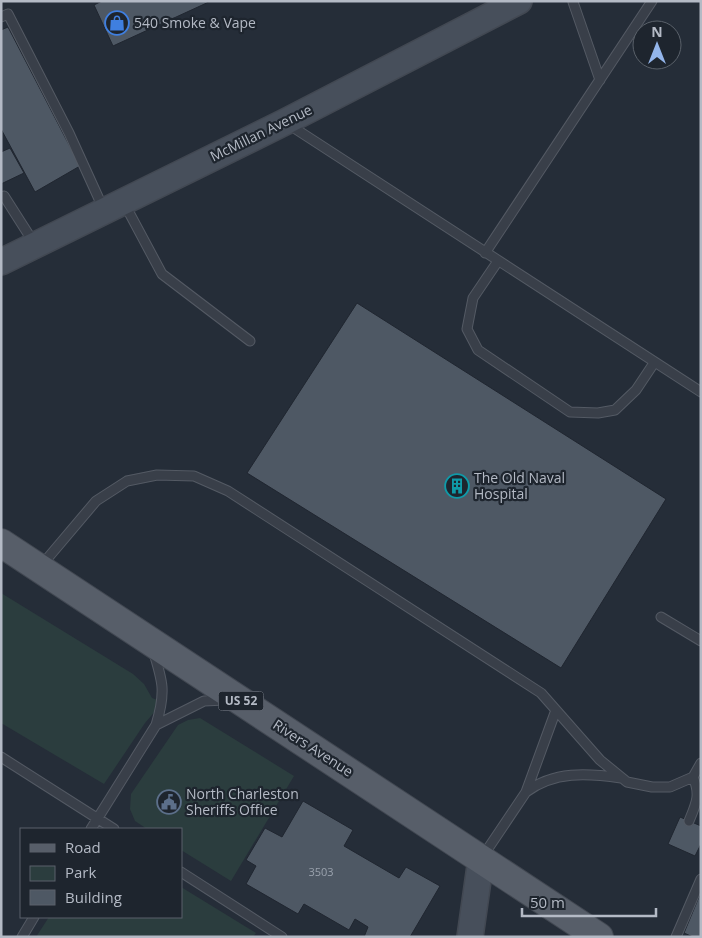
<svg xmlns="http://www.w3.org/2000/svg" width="702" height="938" font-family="'Open Sans',sans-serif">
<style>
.green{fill:#2b3d3e}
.building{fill:#4e5864;stroke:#202630}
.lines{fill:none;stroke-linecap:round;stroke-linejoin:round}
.lane-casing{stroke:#545a64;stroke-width:11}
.secondary-casing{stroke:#424852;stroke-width:28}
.primary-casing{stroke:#424852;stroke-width:30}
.lane{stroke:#393f49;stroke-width:9}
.secondary{stroke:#474f5b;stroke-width:25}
.primary{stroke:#575e69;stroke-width:28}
.labels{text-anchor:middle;stroke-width:4.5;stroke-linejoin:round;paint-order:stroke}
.number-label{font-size:11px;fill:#9aa2ad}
.shield{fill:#1e252e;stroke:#878d98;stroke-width:1}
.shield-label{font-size:12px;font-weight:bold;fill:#b4bac5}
.poi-label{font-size:14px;fill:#b4bac5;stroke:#1e252e;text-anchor:start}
.street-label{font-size:14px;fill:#b4bac5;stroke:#1e252e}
</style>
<rect width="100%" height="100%" fill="#252d38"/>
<path class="green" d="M1,593L133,674L144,684L152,698L163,702L145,723L104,784L1,723Z
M200,718L294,776L231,881L181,850V829H147L135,821L130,809L131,794L178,725L188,720Z
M181,887L256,933L253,937H36L49,917H181Z"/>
<path class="building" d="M102,1H211L113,46L94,5Z
M8,27L80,166L35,192L1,129V30Z
M10,148L24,173L1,184V152Z
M357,303L666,499L561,668L247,473Z
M303,801L353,830L344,846L399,878L406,867L440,886L410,937H364L368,927L355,919L349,930L304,904L298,914L246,884L256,866L246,860L265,828L282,837Z
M680,817L701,826V844L695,856L668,844Z
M701,892V937H693L684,933Z"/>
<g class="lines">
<g class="lane-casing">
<path id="lane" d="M573,2L600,80
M1,17L8,14L69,133L104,210
M288,124L701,392
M1,197L4,196L34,243
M124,203L162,274L250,341
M485,253L652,1
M498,261L473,298L467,329L478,350L570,412L598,413L615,410L636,390L654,363
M41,566L96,501L127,481L157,475L194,476L228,491L541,693L600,760L627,782L652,787H670L693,777L701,763
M661,617L701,641
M153,650C163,682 166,692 156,725L204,701L225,700
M1,757L114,829
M526,792C554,771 587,773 621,778
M689,821C696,804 701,795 693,777
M91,829L156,725
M483,856L526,792L556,710
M181,872L282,937
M22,937L34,917
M676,937L701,879"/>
</g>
<g class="secondary-casing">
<path id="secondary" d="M1,262L285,122L519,1
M470,937L481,859"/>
</g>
<g class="primary-casing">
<path id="primary" d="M1,543L599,937"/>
</g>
<use href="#lane" class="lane"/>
<use href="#secondary" class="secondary"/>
<use href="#primary" class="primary"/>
</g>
<defs>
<g id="shop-ring" transform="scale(1.25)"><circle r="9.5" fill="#1e252e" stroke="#3f7fe0" stroke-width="1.5"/><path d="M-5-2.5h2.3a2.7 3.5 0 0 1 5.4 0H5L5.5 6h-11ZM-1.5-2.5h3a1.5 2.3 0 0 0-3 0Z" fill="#3f7fe0"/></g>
<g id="building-ring" transform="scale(1.25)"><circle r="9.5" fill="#1e252e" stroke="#0f9aa8" stroke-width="1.5"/><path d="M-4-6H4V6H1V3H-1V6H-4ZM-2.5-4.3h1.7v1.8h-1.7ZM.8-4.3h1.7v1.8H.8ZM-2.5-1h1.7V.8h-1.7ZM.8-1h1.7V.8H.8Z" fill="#0f9aa8"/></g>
<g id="civic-ring" transform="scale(1.25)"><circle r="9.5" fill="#1e252e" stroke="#5c6f8a" stroke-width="1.5"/><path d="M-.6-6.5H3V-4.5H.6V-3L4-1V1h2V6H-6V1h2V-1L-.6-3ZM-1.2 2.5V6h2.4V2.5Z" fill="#5c6f8a"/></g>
</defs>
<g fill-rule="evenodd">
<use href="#shop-ring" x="117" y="23"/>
<use href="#building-ring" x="457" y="486"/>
<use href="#civic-ring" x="169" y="802"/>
</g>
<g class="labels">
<g class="number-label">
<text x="321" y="876">3503</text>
</g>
<rect class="shield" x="218.5" y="691.5" width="45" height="19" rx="4"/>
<g class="shield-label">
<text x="241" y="705">US 52</text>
</g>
<g class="poi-label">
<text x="134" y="28">540 Smoke &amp; Vape</text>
<text x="474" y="483">The Old Naval<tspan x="474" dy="16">Hospital</tspan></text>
<text x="186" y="799">North Charleston<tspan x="186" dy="16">Sheriffs Office</tspan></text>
</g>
<g class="street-label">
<text transform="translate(261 133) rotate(-26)" y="5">McMillan Avenue</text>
<text transform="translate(313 748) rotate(33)" y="5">Rivers Avenue</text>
</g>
</g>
<rect width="702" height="938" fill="none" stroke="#b4bac5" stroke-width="5"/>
<rect x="20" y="828" width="162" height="90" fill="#1e252e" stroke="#5a616a"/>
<rect x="30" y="844" width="25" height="8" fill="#575e69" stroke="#5a616a"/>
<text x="65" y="853" font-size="15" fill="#b4bac5">Road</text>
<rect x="30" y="866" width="25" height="15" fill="#2b3d3e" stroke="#5a616a"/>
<text x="65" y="878" font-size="15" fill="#b4bac5">Park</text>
<rect x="30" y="890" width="25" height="15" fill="#4e5864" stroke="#5a616a"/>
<text x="65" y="903" font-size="15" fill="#b4bac5">Building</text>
<g transform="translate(657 45)"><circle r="24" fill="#1e252e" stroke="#5a616a"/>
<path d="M0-4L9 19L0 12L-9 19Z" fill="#93b5ea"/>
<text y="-8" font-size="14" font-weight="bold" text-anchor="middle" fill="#b4bac5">N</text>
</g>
<path d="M522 908v8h134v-8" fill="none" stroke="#b4bac5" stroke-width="2.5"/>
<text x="530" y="908" font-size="15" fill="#b4bac5" stroke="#1e252e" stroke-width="4" paint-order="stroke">50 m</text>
</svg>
